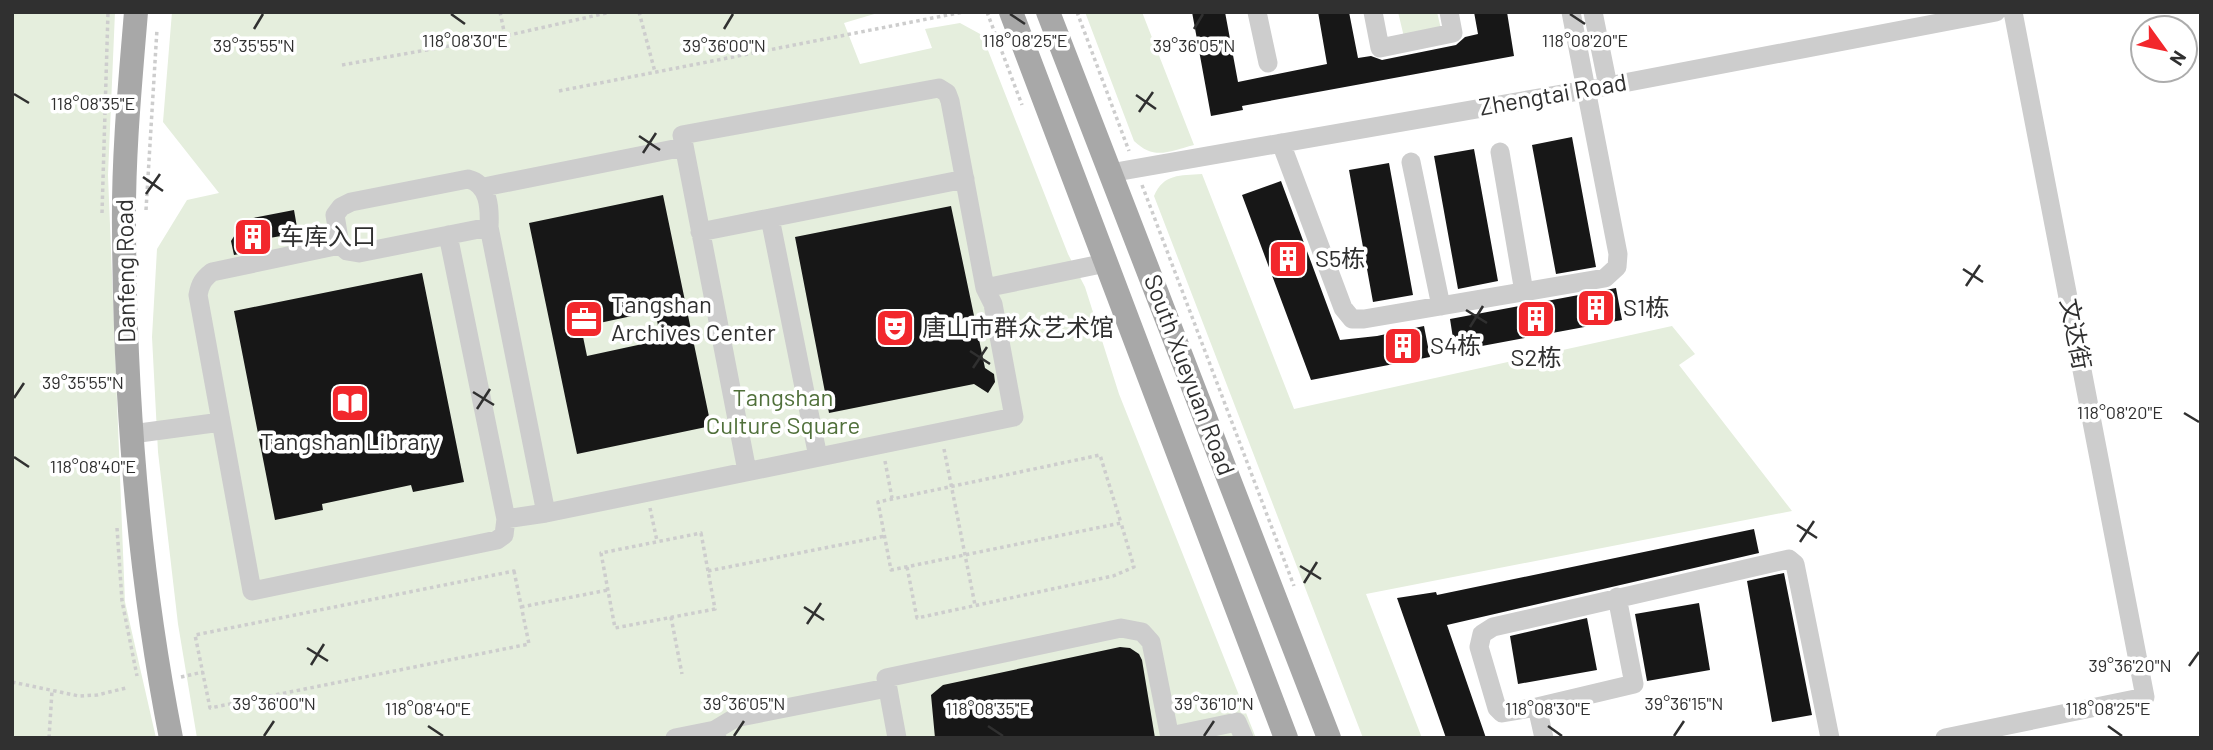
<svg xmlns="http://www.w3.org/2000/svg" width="2213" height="750" font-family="Barlow,'Noto Sans SC',sans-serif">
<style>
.green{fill:#e5eedd}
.building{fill:#171717;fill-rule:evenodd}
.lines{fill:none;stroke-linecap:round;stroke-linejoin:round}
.path{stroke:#cdcdcd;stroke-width:3.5;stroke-dasharray:3.5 3.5;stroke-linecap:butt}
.minor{stroke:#cdcdcd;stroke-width:19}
.major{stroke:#a8a8a8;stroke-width:24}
.ticks{fill:none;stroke:#303030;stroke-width:2.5}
.labels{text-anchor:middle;stroke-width:7;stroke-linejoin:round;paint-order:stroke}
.street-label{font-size:24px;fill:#303030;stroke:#fff}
.poi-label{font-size:24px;fill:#303030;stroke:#fff;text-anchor:start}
.park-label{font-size:24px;fill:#50703a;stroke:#fff}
.ticks-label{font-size:18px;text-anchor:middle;fill:#303030;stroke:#fff;stroke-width:7;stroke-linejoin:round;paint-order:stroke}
</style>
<rect width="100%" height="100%" fill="#fff"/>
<path class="green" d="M12,12H115L108,175L125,602L156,738H12Z
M172,12H881L844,23L860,64L932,48L925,29L960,23L982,35L1068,254L1085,287L1119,394L1256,738H197L178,624L158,452L152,337L157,249L187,200L219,193L163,122Z
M1085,12H1142L1194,145C1169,151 1155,161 1134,141Z
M1398,12H1437L1441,29L1404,37Z
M1202,174L1294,409L1672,326L1695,354L1679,365L1792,511L1366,594L1422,738H1363L1154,196C1164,173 1180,176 1202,174Z"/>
<path class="building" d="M1192,12H1225L1238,82L1327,64L1318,12H1349L1358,58L1371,56L1382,60L1456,45L1465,37L1478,34L1474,12H1507L1514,56L1242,106L1243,110L1211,116Z
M1572,137L1596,267L1556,274L1532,145Z
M1474,149L1498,281L1458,289L1434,156Z
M1389,163L1413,295L1373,302L1349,170Z
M1281,181L1340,340L1377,336L1424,326L1430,357L1311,380L1242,195Z
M663,195L711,426L577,454L529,223ZM655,311L661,340L587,356L581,327Z
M951,206L985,368L994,374L995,382L988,393L974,384L829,413L795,237Z
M294,210L298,233L252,241L254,251L234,255L231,241L242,224L248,219Z
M422,273L464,482L413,492L411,485L322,504L323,510L275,520L234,311Z
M1616,288L1622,320L1455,351L1450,319Z
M1754,529L1759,553L1447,625L1486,738H1446L1397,598L1436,592L1437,595Z
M1784,573L1812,715L1772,722L1747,581Z
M1699,603L1710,670L1647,681L1635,614Z
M1587,618L1597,670L1518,684L1510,636Z
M1120,647L1130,648L1139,654L1142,660L1155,738H935L931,695L943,685Z"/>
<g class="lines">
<path class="path" d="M500,12L505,36
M639,12L655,72
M987,12L1022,105
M1077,12L1129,151
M342,65L505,36L611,12
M559,91L963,12
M1142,185L1294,586
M146,210L157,29
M102,213L108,12
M944,449L975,605
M885,461L892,498
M650,508L657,541
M117,528L122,601L137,676
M701,533L715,609L615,628L601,553Z
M907,567L917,618L1113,576L1134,567L1121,523L891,570L878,502L1100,455L1121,523
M514,571L529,644L210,708L195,635Z
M708,571L885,536
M521,607L608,590
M671,617L682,674
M181,677L203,672
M12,682L79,696L97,695L126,688
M49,738L52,691"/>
<path class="minor" d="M1257,12L1268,63
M1373,12L1380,48L1453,33L1449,12
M1593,12L1608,86
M1281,143L1343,308L1352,319H1364L1605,278L1617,267L1618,254L1571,12
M1500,152L1524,292
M1411,162L1441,306
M1110,173L1608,86L1996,12
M484,187L684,147
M770,218L818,457
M489,227L359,253L347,251L340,245L335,215L341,207L351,202L468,179C489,184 490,208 489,227L546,513L506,519
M700,232L965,179
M340,245L212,272C203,279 200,284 198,295L252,591L497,540L504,535L506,519L448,235
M132,434L221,422
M747,471L682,135L939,88L947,93L950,101L985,288L1106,263
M546,513L1014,417L993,304L985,288
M1537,707L1634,684L1617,597
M715,730L735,718L887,688
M1170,736L1237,722L1244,738
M675,738L715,730L717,738
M897,738L886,678L1121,628L1142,632L1151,642L1170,738
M1544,738L1537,707L1502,713L1497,708L1479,647L1482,634L1493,627L1789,559L1795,564L1830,738
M1945,738L2145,697L2013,12"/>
<path class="major" d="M136,12C130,85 123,157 124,230C125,400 138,571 171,738
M1011,12L1286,738
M1048,12L1329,738"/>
</g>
<path class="ticks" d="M451,14L465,24M1010,14L1025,24M1570,14L1585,24M254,29L263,14M724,29L733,14M1194,29L1203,14M14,94L29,103M1136,95L1156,109M1139,112L1153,92M639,136L660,150M643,153L656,133M143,177L163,191M146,194L160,174M1963,269L1983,282M1966,286L1980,265M1466,310L1487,323M1470,327L1483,306M970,351L990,364M973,368L987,347M473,392L494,405M14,398L24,383M477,409L490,389M2184,413L2199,422M14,457L29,467M1797,525L1817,538M1800,542L1814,521M1300,566L1321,579M1304,583L1317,562M804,607L824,620M807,624L821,603M307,648L328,661M311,665L324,644M2189,666L2199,652M428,726L443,736M988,726L1003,736M1548,726L1562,736M2108,726L2122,736M264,736L274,721M734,736L744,721M1204,736L1214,721M1674,736L1684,721"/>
<defs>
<g id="building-square" transform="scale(2.0125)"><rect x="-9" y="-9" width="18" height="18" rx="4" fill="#f2272c" stroke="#fff"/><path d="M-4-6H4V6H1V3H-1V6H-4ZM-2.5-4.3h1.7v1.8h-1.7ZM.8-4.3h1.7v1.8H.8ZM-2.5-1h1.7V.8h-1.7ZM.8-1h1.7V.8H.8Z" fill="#fff"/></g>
<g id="office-square" transform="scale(2.0125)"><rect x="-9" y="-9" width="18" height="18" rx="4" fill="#f2272c" stroke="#fff"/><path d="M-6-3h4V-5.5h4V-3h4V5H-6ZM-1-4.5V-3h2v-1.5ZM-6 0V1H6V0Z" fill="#fff"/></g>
<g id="theatre-square" transform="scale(2.0125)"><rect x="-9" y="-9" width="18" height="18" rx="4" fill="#f2272c" stroke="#fff"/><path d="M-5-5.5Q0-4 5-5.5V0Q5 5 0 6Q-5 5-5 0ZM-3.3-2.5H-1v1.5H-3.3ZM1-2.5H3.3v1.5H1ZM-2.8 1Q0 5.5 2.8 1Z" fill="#fff"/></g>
<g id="library-square" transform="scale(2.0125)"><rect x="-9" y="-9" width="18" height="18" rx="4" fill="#f2272c" stroke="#fff"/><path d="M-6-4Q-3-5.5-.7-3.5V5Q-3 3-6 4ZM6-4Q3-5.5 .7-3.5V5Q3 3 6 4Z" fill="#fff"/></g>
</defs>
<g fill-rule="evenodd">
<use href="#building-square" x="253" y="237"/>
<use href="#building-square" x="1288" y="259"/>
<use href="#building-square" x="1596" y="308"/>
<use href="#office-square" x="584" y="319"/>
<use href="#building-square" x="1536" y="319"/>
<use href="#theatre-square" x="895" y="328"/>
<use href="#building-square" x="1403" y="346"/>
<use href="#library-square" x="350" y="403"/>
</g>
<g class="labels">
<g class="street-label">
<text transform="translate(1553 95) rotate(-10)" y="8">Zhengtai Road</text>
<text transform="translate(126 271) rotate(-91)" y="8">Danfeng Road</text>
<text transform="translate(2075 334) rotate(79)" y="8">文达街</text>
<text transform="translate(1189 375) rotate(69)" y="8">South Xueyuan Road</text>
</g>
<g class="poi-label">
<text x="280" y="245">车库入口</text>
<text x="1315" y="267">S5栋</text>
<text x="611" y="313">Tangshan<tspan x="611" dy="28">Archives Center</tspan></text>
<text x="1623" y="316">S1栋</text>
<text x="922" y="336">唐山市群众艺术馆</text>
<text x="1430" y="354">S4栋</text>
<text x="1536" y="366" text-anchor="middle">S2栋</text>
<text x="350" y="450" text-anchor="middle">Tangshan Library</text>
</g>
<g class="park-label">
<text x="783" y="406">Tangshan<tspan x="783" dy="28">Culture Square</tspan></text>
</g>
</g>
<g class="ticks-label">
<text x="465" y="47">118°08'30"E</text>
<text x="1585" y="47">118°08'20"E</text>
<text x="1025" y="47">118°08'25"E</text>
<text x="724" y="52">39°36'00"N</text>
<text x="1194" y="52">39°36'05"N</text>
<text x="254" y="52">39°35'55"N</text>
<text x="93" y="110">118°08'35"E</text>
<text x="83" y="389">39°35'55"N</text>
<text x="2120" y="419">118°08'20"E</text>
<text x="93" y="473">118°08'40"E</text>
<text x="2130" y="672">39°36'20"N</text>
<text x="274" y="710">39°36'00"N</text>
<text x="744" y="710">39°36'05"N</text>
<text x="1214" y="710">39°36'10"N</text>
<text x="1684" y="710">39°36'15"N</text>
<text x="428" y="715">118°08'40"E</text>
<text x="988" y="715">118°08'35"E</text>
<text x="1548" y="715">118°08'30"E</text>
<text x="2108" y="715">118°08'25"E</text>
</g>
<rect width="2213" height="750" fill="none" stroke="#303030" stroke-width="28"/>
<g transform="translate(2164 49) rotate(123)"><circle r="33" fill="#ffffff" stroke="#acacac" stroke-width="2"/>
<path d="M0-5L12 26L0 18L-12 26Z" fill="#f2272c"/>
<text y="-10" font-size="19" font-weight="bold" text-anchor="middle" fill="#303030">N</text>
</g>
</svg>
